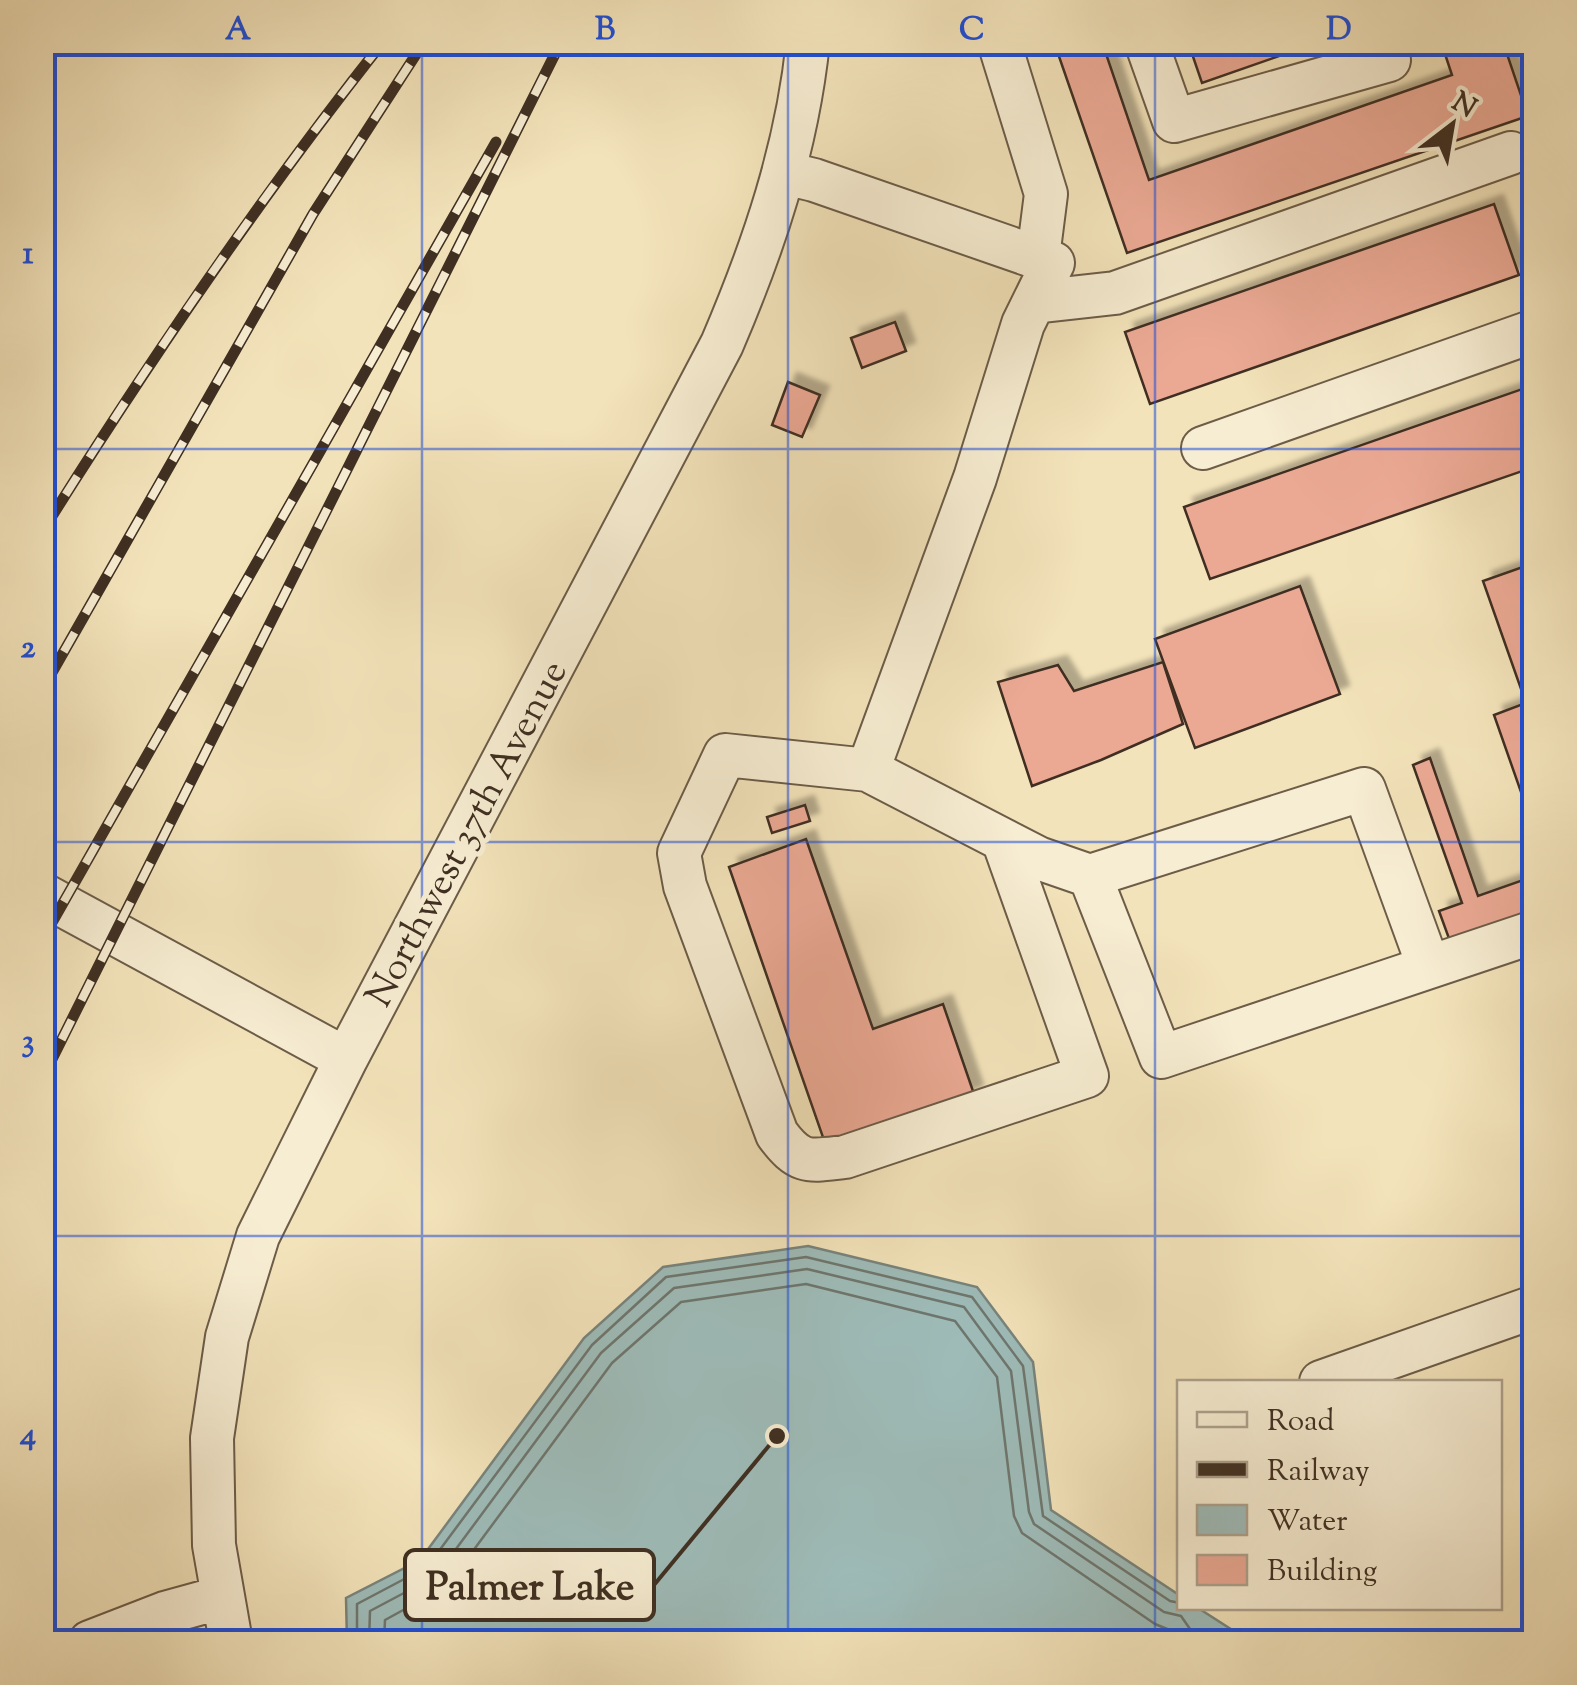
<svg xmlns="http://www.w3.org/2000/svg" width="1577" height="1685" font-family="'Sorts Mill Goudy',serif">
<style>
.water{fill:#9ebcb9;stroke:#78847d;stroke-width:2.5}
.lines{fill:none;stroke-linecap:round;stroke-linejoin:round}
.shore{stroke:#6e766e;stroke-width:2.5}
.building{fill:#eba994;stroke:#3f2f22;stroke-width:2.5;filter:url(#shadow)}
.minor-casing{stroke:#6c5c48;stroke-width:46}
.minor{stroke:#f7edd2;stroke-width:42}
.rail-casing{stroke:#3f2f22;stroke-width:11}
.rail{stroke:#f7edd2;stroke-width:8;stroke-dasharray:22;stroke-linecap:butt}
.grid{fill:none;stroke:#1d4ed8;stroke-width:2.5;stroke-opacity:0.55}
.labels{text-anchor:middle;stroke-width:10;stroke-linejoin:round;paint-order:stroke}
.street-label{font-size:38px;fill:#3f2f22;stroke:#f7edd2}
.leader{fill:none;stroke:#3f2f22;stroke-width:4}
.callout-dot{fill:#3f2f22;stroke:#f7edd2;stroke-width:4}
.callout{fill:#f7edd2;stroke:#3f2f22;stroke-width:4}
.callout-label{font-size:40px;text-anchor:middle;font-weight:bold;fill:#3f2f22}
.neatline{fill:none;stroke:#1d4ed8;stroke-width:4}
.grid-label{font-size:32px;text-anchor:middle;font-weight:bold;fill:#1d4ed8}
</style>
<defs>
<filter id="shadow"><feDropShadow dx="9" dy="-9" stdDeviation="2.5" flood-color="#0004"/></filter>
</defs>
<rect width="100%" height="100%" fill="#f3e3ba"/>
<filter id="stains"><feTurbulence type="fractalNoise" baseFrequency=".002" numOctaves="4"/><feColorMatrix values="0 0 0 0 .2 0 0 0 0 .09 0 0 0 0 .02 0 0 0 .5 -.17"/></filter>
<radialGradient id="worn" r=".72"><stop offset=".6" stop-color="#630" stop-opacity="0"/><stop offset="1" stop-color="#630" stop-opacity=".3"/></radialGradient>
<path class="water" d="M808,1246L977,1287L1033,1362L1051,1510L1179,1595L1180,1608H1198L1251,1642H347L346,1598L420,1560L584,1338L663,1267Z"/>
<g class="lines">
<path class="shore" d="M357,1642V1604L427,1567L592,1345L666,1277L806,1257L972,1297L1023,1366L1043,1516L1170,1601L1180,1603
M369,1642L370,1611L436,1576L601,1353L674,1288L807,1269L964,1307L1011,1371L1029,1512L1034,1524L1164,1612L1181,1616L1190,1629L1210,1642
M384,1642L385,1620L447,1586L612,1363L681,1302L806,1284L955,1321L997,1377L1014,1516L1022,1533L1155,1624L1172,1631L1183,1642"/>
</g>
<path class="building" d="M1054,42H1102L1149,180L1452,75L1441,42H1503L1528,116L1127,253Z
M1188,42H1319L1202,83Z
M1494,204L1519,275L1150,404L1125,332Z
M895,322L906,351L862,368L851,338Z
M788,382L820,395L802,437L772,425Z
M1534,385V467L1210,579L1184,507Z
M1534,563V829L1494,715L1526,703L1483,581Z
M1300,586L1340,694L1195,748L1155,639Z
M1163,662L1183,724L1101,760L1032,786L998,682L1058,665L1074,691Z
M1430,758L1478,896L1523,880L1527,892L1534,889V905L1529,907L1532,916L1451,944L1439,911L1462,903L1413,765Z
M805,805L810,821L772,833L767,817Z
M806,839L873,1029L943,1004L974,1094L826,1146L729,867Z"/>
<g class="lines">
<g class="minor-casing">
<path id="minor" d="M999,42L1046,194L1038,257
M1146,42L1174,121L1389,60L1383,42
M785,173L814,180L1053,263L1023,324L975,478L868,770L1038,858L1090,876
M1034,302L1115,293L1511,153
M1203,448L1534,331
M868,770L725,755L679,853L685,886L777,1134C800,1165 809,1161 845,1157L1087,1076L1003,840
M42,894L346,1059
M1428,965L1364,789L1090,876L1161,1057L1534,932
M1321,1382L1534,1307
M90,1642L165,1613L223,1597
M231,1642L214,1545L212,1438L227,1337L258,1236L346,1059L722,344C764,246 797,148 808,42"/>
</g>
<use href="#minor" class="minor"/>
<g class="rail-casing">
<path id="rail" d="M42,532C148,363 259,198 383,42
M42,690L313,214L424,42
M42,940L496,142
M42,1079L561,42"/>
</g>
<use href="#rail" class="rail"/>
</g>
<path class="grid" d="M422,42V1642M788,42V1642M1155,42V1642M42,449H1534M42,842H1534M42,1236H1534"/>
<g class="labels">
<g class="street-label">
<text transform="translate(465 833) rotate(-62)" y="13">Northwest 37th Avenue</text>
</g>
</g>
<path class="leader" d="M777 1436L654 1585"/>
<circle class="callout-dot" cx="777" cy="1436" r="10"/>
<rect class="callout" x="405" y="1550" width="249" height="70" rx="10"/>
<g class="callout-label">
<text x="530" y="1599">Palmer Lake</text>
</g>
<rect width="1577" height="1685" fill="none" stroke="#f3e3ba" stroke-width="110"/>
<rect x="1177" y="1380" width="325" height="230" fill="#f7edd2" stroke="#ada18c" stroke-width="2.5"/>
<rect x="1197" y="1412" width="50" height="15" fill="#f7edd2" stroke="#ada18c" stroke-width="2.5"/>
<text x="1267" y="1430" font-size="30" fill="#3f2f22">Road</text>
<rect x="1197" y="1462" width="50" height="15" fill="#3f2f22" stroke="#ada18c" stroke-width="2.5"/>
<text x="1267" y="1480" font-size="30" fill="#3f2f22">Railway</text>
<rect x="1197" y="1505" width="50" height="30" fill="#9ebcb9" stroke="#ada18c" stroke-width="2.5"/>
<text x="1267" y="1530" font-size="30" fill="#3f2f22">Water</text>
<rect x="1197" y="1555" width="50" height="30" fill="#eba994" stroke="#ada18c" stroke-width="2.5"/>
<text x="1267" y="1580" font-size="30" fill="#3f2f22">Building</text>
<g transform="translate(1452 125) rotate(31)" stroke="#f7edd2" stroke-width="8" paint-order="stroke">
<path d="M0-8L18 38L0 25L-18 38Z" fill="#3f2f22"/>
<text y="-15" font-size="28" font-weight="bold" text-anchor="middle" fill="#3f2f22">N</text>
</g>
<rect x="55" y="55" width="1467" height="1575" class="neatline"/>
<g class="grid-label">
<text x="238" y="39">A</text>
<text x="605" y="39">B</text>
<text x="972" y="39">C</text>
<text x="1339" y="39">D</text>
<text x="28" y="263">1</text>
<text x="28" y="657">2</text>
<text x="28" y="1051">3</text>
<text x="28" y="1444">4</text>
</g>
<rect width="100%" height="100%" filter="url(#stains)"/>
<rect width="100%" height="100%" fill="url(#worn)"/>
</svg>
